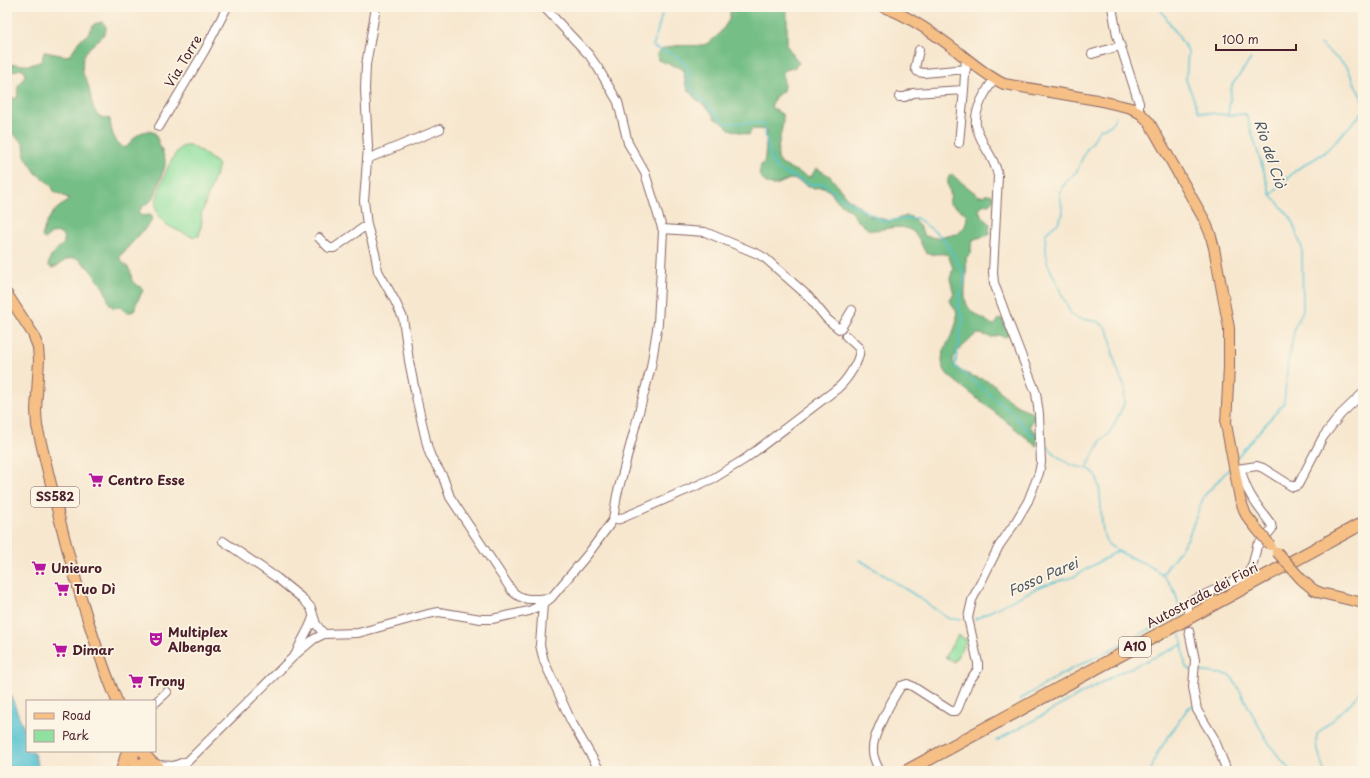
<svg xmlns="http://www.w3.org/2000/svg" width="1370" height="778" font-family="'Playpen Sans',sans-serif">
<style>
.green{fill:#90e0a0;stroke:#6d8066}
.forest{fill:#74be86;stroke:#5f6e58}
.water{fill:#58c3d2;stroke:#51717e}
.lines{fill:none;stroke-linecap:round;stroke-linejoin:round}
.stream{stroke:#58c3d2;stroke-width:1.5}
.minor-casing{stroke:#876564;stroke-width:10}
.major-casing{stroke:#876564;stroke-width:12}
.highway-casing{stroke:#876564;stroke-width:14}
.minor{stroke:#fff;stroke-width:8}
.major{stroke:#f5bf86;stroke-width:10}
.highway{stroke:#f5bf86;stroke-width:12}
.major-bridge-casing{stroke:#876564;stroke-width:12;stroke-linecap:butt}
.major-bridge{stroke:#f5bf86;stroke-width:10}
.labels{text-anchor:middle;stroke-width:3.5;stroke-linejoin:round;paint-order:stroke}
.shield{fill:#fcf5e5;stroke:#7f5f63;stroke-width:1}
.shield-label{font-size:12px;font-weight:bold;fill:#4a1f2b}
.street-label{font-size:13px;fill:#4a1f2b;stroke:#fcf5e5}
.poi-label{font-size:13px;font-weight:bold;fill:#4a1f2b;stroke:#fcf5e5;text-anchor:start}
.water-label{font-size:14px;font-style:italic;fill:#4f5865;stroke:#fcf5e5}
</style>
<rect width="100%" height="100%" fill="#fcf5e5"/>
<filter id="ink" filterUnits="userSpaceOnUse"><feTurbulence type="fractalNoise" baseFrequency=".025" numOctaves="2"/><feDisplacementMap in="SourceGraphic" scale="8" xChannelSelector="R" yChannelSelector="G"/><feConvolveMatrix kernelMatrix="1 2 1 2 8 2 1 2 1" color-interpolation-filters="sRGB"/></filter>
<filter id="wash" filterUnits="userSpaceOnUse"><feTurbulence type="fractalNoise" baseFrequency=".012" numOctaves="4" result="noise"/><feDisplacementMap in="SourceGraphic" scale="16" xChannelSelector="R" yChannelSelector="G"/><feGaussianBlur stdDeviation="0.9" result="paint"/><feColorMatrix in="noise" values="0 0 0 0 0 0 0 0 0 0 0 0 0 0 0 0 0 1.4 0 .05"/><feComposite in="paint" operator="in"/></filter>
<g filter="url(#wash)">
<rect width="100%" height="100%" fill="#f7e7cf"/>
<path class="green" d="M188,145L201,151L219,165L201,215L202,221L199,236C191,238 186,234 179,231C170,228 157,219 156,208C155,196 171,153 182,147C183,146 187,146 188,145Z
M958,635L967,640L954,662L945,657Z"/>
<path class="forest" d="M730,7H787V46L799,63L795,67L783,71L784,86L783,91L775,97L771,107L783,115C783,120 783,126 781,132C780,141 774,156 781,164L807,176L811,177L816,168L830,176L846,197L861,208L865,214L890,221L907,216L911,217L917,223L925,236L936,238L947,235L958,234L965,226L967,219L965,213L949,203C950,200 951,196 950,193C949,186 945,180 951,174C955,177 978,196 980,196C984,196 987,194 990,194L993,196L994,199L989,204L982,205L979,210L982,217L990,224L989,235L974,239L971,246V253L966,258C966,263 967,268 966,274C965,296 960,308 984,319C988,321 990,325 995,325L999,319H1003L1005,327L1009,333L1008,336L1004,337L998,335C990,341 983,331 975,335C970,340 953,354 953,360C952,374 986,378 993,384C998,387 1000,392 1004,395C1008,400 1013,403 1018,406C1023,409 1032,410 1034,415C1036,419 1032,422 1030,425L1031,428L1037,433V446L949,376C930,356 956,339 957,317C957,308 952,307 950,300L954,294L950,279L953,268L948,255C941,252 932,256 926,253C924,251 920,240 917,236C905,220 886,231 869,230L856,219L853,213L834,198L832,193L824,187L813,188L797,180L790,179L776,185H771L766,183L759,175L761,165L764,163L765,157L767,130L752,129L749,135L729,129L722,122L715,119L709,109L697,100L689,91L686,86L683,69L658,60L657,53C669,42 689,47 703,45C709,44 719,35 722,30C729,20 731,19 730,7Z
M102,22C117,32 87,45 84,55C82,61 82,67 83,74C85,78 87,81 88,85C91,93 91,106 96,113C99,117 105,118 110,119C111,132 113,140 124,148L128,146C134,137 143,127 155,133L165,159V166L154,198C149,204 139,206 139,214L142,216L149,215L152,216L151,222L120,256V259C123,263 127,266 129,269C135,279 126,280 141,287L143,290L136,304L134,311L127,313C120,308 124,304 114,308C107,304 108,295 104,289C99,281 83,258 74,258C66,257 60,266 52,268L49,266C47,257 58,249 64,243V237C56,229 53,233 45,239L42,237C44,227 49,215 58,208C61,205 65,204 68,201V198L54,191L51,185L36,173L25,156L24,144L7,128V96H11L15,99L17,98C18,94 17,90 18,87C20,79 26,80 25,70L21,69L10,72L8,67C15,61 20,66 28,65C33,65 38,62 42,61L44,52H46L65,56L70,55L79,41L88,34L94,24Z"/>
<path class="water" d="M7,686L27,737V751H33L40,771H7Z"/>
<g class="lines">
<path class="stream" d="M664,7L653,47L675,55L688,67L689,87L725,123H763L771,160L778,170L809,184H824L841,198L883,221L917,218L942,237L950,249L965,276L958,306L963,319L955,366L1012,413L1029,432L1035,437
M1159,7L1188,51L1186,80L1199,112L1228,115L1246,114L1271,195L1291,218L1302,248L1303,310L1295,327L1288,361L1284,403L1238,456
M1320,44L1347,67L1363,101
M1228,115L1232,85L1251,59
M1271,195L1296,170L1324,153L1363,112
M1046,445C1057,455 1062,463 1078,467C1084,468 1089,467 1094,473C1105,488 1097,530 1108,544C1111,547 1116,549 1120,552C1131,558 1143,562 1153,568C1171,579 1179,596 1180,616
M1087,468L1095,451L1102,439L1108,435L1112,429L1124,404L1125,387L1120,377L1113,356L1111,339L1107,329L1099,322L1077,318L1071,314L1047,262L1046,250L1045,235L1047,232L1058,223L1063,214L1060,195L1062,188L1066,182L1077,171L1085,152L1093,141L1098,132L1101,129L1111,125L1116,116
M860,560L918,597L949,619H962
M1162,575L1188,538L1204,496L1230,468
M975,619L1041,586L1073,577L1118,551
M1181,635L1185,664L1186,667L1191,670
M1197,671L1229,675L1233,679C1252,710 1265,746 1292,771
M1019,700L1062,674L1180,614
M996,741L1119,673L1182,645
M1151,771L1156,755L1188,708L1194,705
M1324,771L1316,744L1317,734L1349,705L1363,688"/>
</g>
</g>
<g filter="url(#ink)">
<g class="lines">
<g class="minor-casing">
<path id="minor" d="M376,7L366,65L365,89L368,147L364,201L367,225L375,253L378,271L395,301L403,318L409,361L417,401L428,449L431,457L443,477L450,497L512,591C523,602 535,599 550,598
M1112,7L1117,35L1139,103V112
M919,50L915,68L918,72L924,73L966,69
M1092,54L1120,46
M899,97H905L913,93L964,90
M159,127L205,50L227,7
M959,143L964,90L966,58
M367,159L440,129
M663,229L705,232L758,254L765,258L809,297L827,319L839,329L841,328L852,310
M319,238L329,248H334L367,225
M1237,469L1257,466L1263,468L1293,487L1298,485L1323,437L1341,414L1363,393
M613,520L620,519L714,478L745,459L838,388C846,381 862,359 859,348L846,336
M223,541L277,578L303,599L311,608L316,624L324,634
M543,604L540,645L544,661L571,721L600,771
M1188,614V604L1191,601L1247,575L1253,563L1257,546L1272,529L1271,524C1257,505 1245,492 1241,469
M1189,631L1195,660L1193,687L1197,710L1214,738L1227,771
M296,654C300,641 309,631 313,617
M155,703L167,692
M157,765L174,766L184,762
M176,771L188,761L295,655L314,639L324,634L358,633L428,614L439,612L481,619H492L529,611L543,604L551,598L588,554L613,520L617,495L651,367L658,323L663,231L645,173L628,143L618,102L598,68L589,55L544,7
M880,771C876,764 872,756 873,748C873,734 893,698 901,686L907,684L912,686L951,711H956L958,708L968,683L978,669V663L968,618L972,600L999,546L1015,523L1028,501L1039,473L1041,463L1039,414L1036,393L1008,321L994,283L993,272L998,176C996,164 990,155 984,145C981,139 977,131 976,125C974,109 986,91 994,79"/>
</g>
<g class="major-casing">
<path id="major" d="M883,7C908,15 936,35 957,51C972,63 987,76 1004,84L1097,100L1131,108L1141,114L1149,122L1205,221L1210,233L1214,248L1229,328V367L1226,424L1240,499L1246,515L1257,529
M7,294L33,334L38,347L39,360L36,410L37,426C59,519 81,613 117,701
M1302,580L1314,590L1321,593L1363,603
M142,751L152,762
M133,769L134,751
M121,771L127,751
M132,771C140,759 155,759 162,771"/>
</g>
<g class="highway-casing">
<path id="highway" d="M907,771L1363,523"/>
</g>
<use href="#minor" class="minor"/>
<use href="#major" class="major"/>
<use href="#highway" class="highway"/>
<g class="major-bridge-casing">
<path id="major-bridge" d="M1257,529L1270,545
M1277,552L1302,580"/>
</g>
<use href="#major-bridge" class="major-bridge"/>
</g>
</g>
<defs>
<g id="supermarket-bare" transform="scale(1.2)"><path d="M-6-5.5h2.5l.6 2H6L4.5 2H-2.5L-4.4-4H-6ZM-1.5 3.2a1.3 1.3 0 1 0 .1 0ZM3 3.2a1.3 1.3 0 1 0 .1 0Z" fill="#b5179e" stroke="#fcf5e5" stroke-width="2.5" paint-order="stroke"/></g>
<g id="theatre-bare" transform="scale(1.2)"><path d="M-5-5.5Q0-4 5-5.5V0Q5 5 0 6Q-5 5-5 0ZM-3.3-2.5H-1v1.5H-3.3ZM1-2.5H3.3v1.5H1ZM-2.8 1Q0 5.5 2.8 1Z" fill="#b5179e" stroke="#fcf5e5" stroke-width="2.5" paint-order="stroke"/></g>
</defs>
<g fill-rule="evenodd">
<use href="#supermarket-bare" x="96" y="480"/>
<use href="#supermarket-bare" x="39" y="568"/>
<use href="#supermarket-bare" x="62" y="589"/>
<use href="#theatre-bare" x="156" y="639"/>
<use href="#supermarket-bare" x="60" y="650"/>
<use href="#supermarket-bare" x="136" y="681"/>
</g>
<g class="labels">
<g class="shield">
<rect x="31" y="487" width="48" height="20" rx="3"/>
<rect x="1119" y="637" width="32" height="20" rx="3"/>
</g>
<g class="shield-label">
<text x="55" y="501">SS582</text>
<text x="1135" y="651">A10</text>
</g>
<g class="street-label">
<text transform="translate(183 61) rotate(-59)" y="5">Via Torre</text>
<text transform="translate(1202 595) rotate(-28)" y="5">Autostrada dei Fiori</text>
</g>
<g class="poi-label">
<text x="108" y="485">Centro Esse</text>
<text x="51" y="573">Unieuro</text>
<text x="74" y="594">Tuo Dì</text>
<text x="168" y="637">Multiplex<tspan x="168" dy="15">Albenga</tspan></text>
<text x="72" y="655">Dimar</text>
<text x="148" y="686">Trony</text>
</g>
<g class="water-label">
<text transform="translate(1270 154) rotate(72)" y="5">Rio del Ciò</text>
<text transform="translate(1043 577) rotate(-23)" y="5">Fosso Parei</text>
</g>
</g>
<rect width="1370" height="778" fill="none" stroke="#fcf5e5" stroke-width="24"/>
<rect x="26" y="700" width="130" height="52" fill="#fcf5e5" stroke="#b59f9b"/>
<rect x="34" y="713" width="20" height="6" fill="#f5bf86" stroke="#b59f9b"/>
<text x="62" y="720" font-size="12" fill="#4a1f2b">Road</text>
<rect x="34" y="730" width="20" height="12" fill="#90e0a0" stroke="#b59f9b"/>
<text x="62" y="740" font-size="12" fill="#4a1f2b">Park</text>
<path d="M1216 44v6h80v-6" fill="none" stroke="#4a1f2b" stroke-width="2"/>
<text x="1222" y="44" font-size="12" fill="#4a1f2b" stroke="#fcf5e5" stroke-width="3" paint-order="stroke">100 m</text>
</svg>
